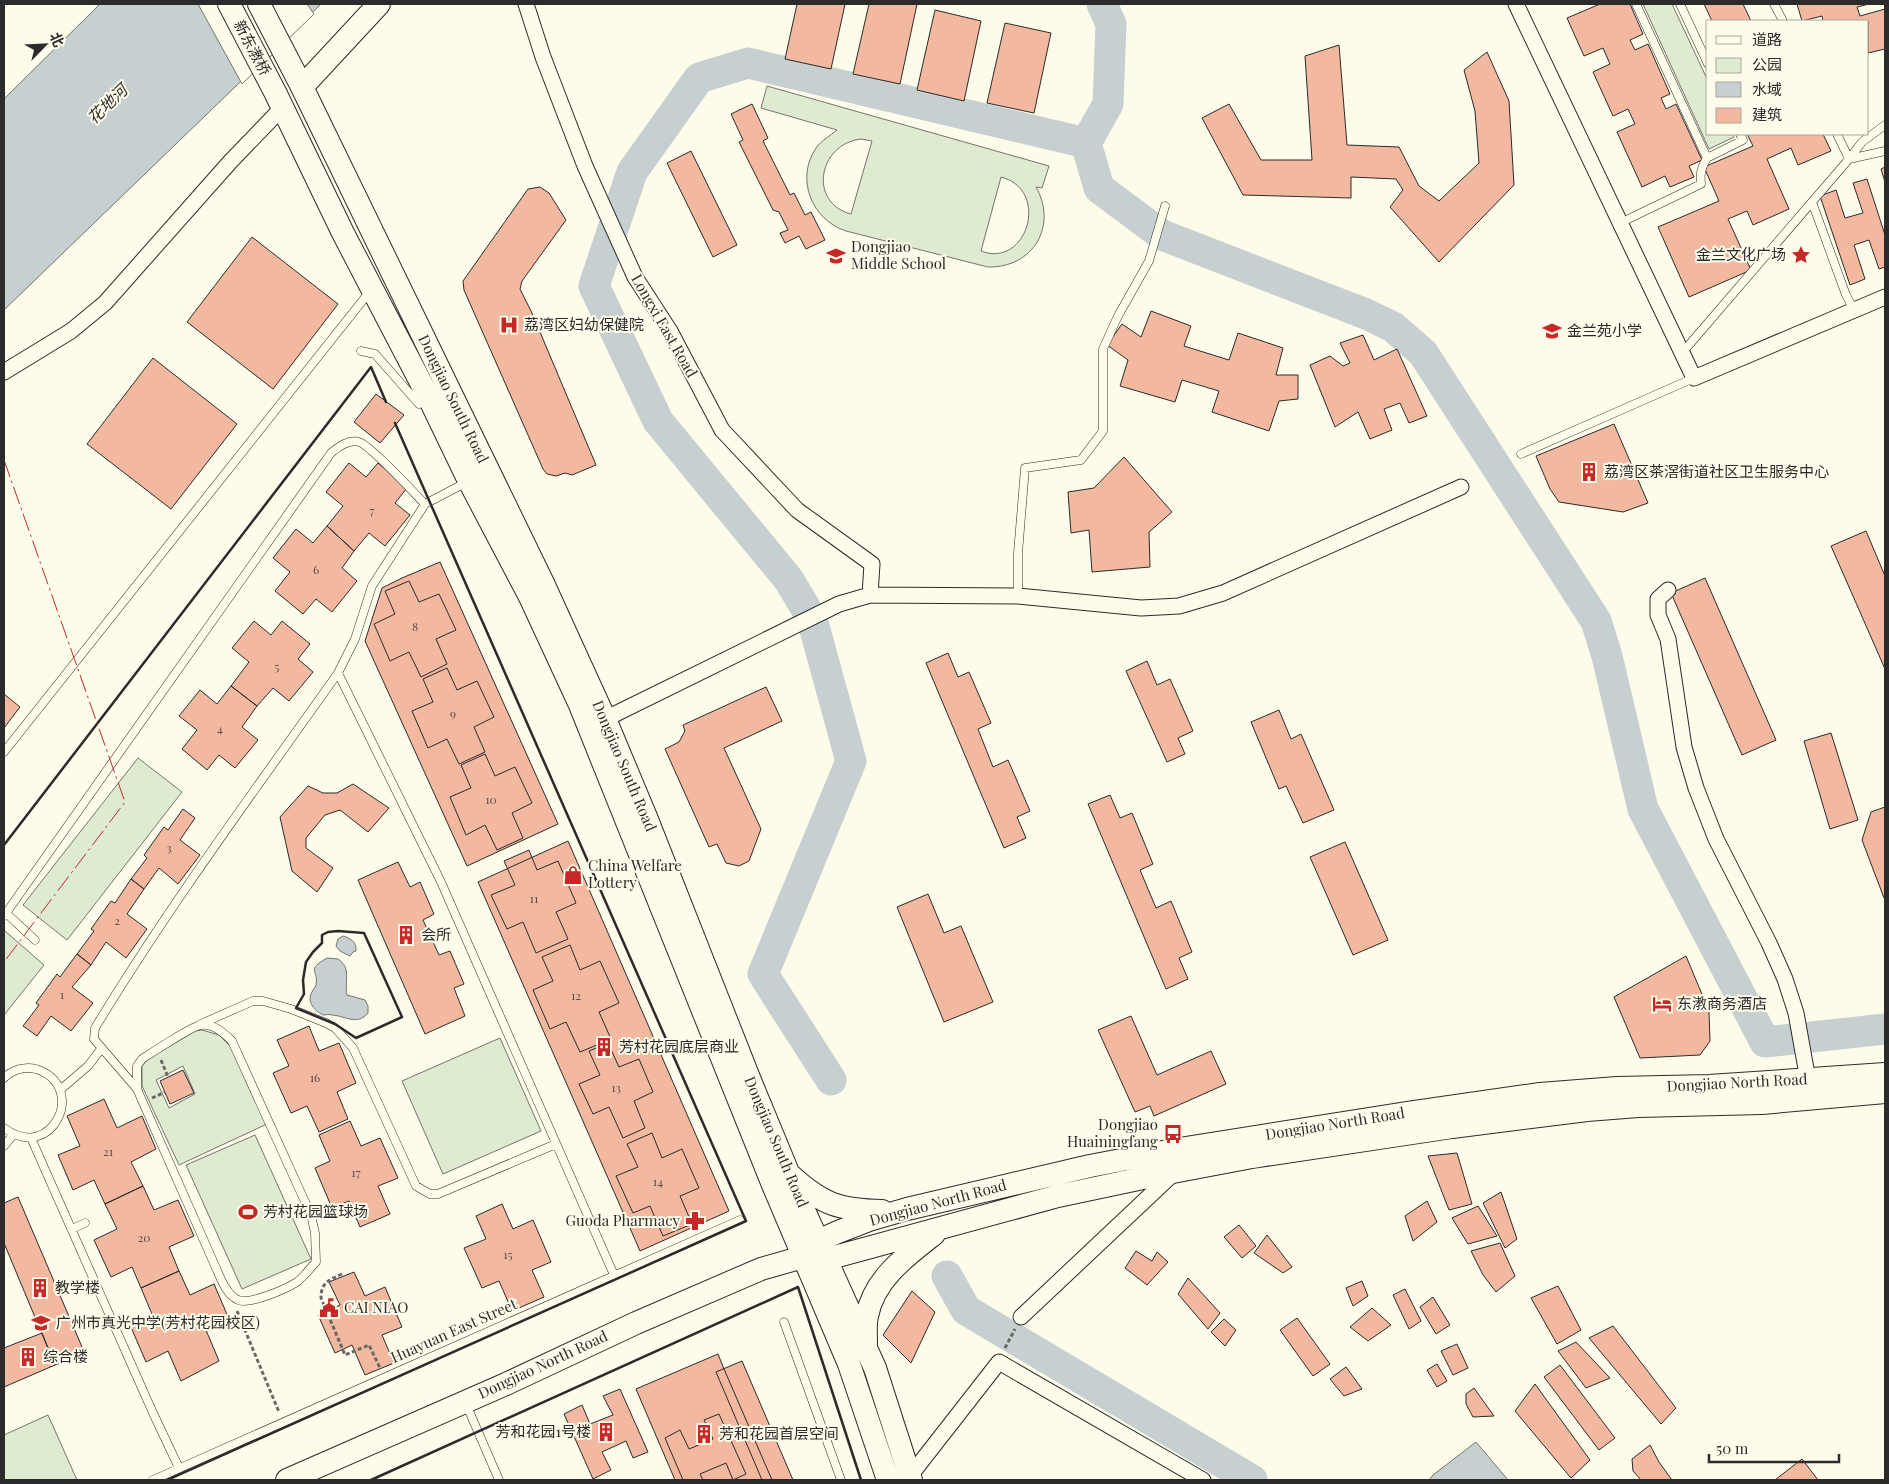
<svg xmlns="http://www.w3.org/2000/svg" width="1889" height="1484" font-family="'Playfair Display','Noto Sans SC',serif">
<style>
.green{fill:#deebd1;stroke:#74746e;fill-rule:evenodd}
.water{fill:#c7d0d0;stroke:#74746e}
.pier{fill:#fdfbea;stroke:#74746e}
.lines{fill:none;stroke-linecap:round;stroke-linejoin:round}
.river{stroke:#c7d0d0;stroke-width:31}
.building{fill:#f2b8a0;stroke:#2b2b2b}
.lane-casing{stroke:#2b2b2b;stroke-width:9}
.street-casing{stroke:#2b2b2b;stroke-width:17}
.secondary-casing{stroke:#2b2b2b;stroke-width:24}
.path{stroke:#6a6964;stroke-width:3;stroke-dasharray:4 2.5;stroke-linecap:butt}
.lane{stroke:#fdfbea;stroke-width:8}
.street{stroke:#fdfbea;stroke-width:15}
.secondary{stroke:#fdfbea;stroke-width:22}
.wall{stroke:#2b2b2b;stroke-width:2.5}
.power{stroke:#c62828;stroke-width:1;stroke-dasharray:18 4 2.5 4;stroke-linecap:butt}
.labels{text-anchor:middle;stroke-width:4;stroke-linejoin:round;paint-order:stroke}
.number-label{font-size:12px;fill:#5d4e48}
.street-label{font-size:15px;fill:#2b2b2b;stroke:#fdfbea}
.poi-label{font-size:15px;fill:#2b2b2b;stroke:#fdfbea;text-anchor:start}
.water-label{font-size:16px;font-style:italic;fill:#2b2b2b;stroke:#fdfbea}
</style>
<rect width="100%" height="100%" fill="#fdfbea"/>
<path class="green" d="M1643,4H1672L1708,81V134H1732L1734,137L1709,149Z
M767,86L1049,166L1042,188L1036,187C1058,226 1033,268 988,267L846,231C812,220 795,179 816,148C822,140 830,136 837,130L761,108ZM861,139L872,141L851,214C808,203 818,144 861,139ZM1001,177C1051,190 1027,269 981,251Z
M138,758L182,792L67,940L23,905Z
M5,931L44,965L4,1015V933Z
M202,1030L219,1035L232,1048L267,1124L179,1165L142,1086V1066L147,1060L195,1031ZM183,1066L195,1094L169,1108L156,1080Z
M500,1038L541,1131L443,1174L402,1081Z
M255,1135L311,1259L242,1289L186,1165Z
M48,1415L77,1480H4V1435Z"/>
<path class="water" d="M100,4H321L4,310V99Z
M343,936C351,938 357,943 356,951L353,952L350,956L340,951L336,946L338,939Z
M327,958L338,959C352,968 344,982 347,995L365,1000L368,1006V1013C357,1026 346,1016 332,1015C329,1014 326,1015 323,1015C315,1011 306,1002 312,992C313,989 315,988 316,985C319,969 305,971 327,958Z
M1476,1442L1508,1480H1429L1433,1475Z"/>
<path class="pier" d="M198,4H307L314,14L242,84Z"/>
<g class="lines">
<path class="river" d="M1102,4L1111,24L1108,104L1086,143L1099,188L1162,235L1366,314L1393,327L1423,353L1596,621L1607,656L1643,809L1765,1042L1885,1029
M831,1080L763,974L851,761L812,619L789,580L658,421L594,286L632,172L699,78L748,63L1086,143
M947,1276L966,1310L1252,1480"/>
</g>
<path class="building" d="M797,4H845L831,69L785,59Z
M869,4H917L900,84L853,74Z
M1600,4H1630L1643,34L1630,40L1635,50L1648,44L1670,94L1661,98L1666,109L1676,104L1702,160L1689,166L1694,177L1670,187L1665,176L1642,187L1617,132L1635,124L1628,109L1613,116L1593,72L1610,64L1603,48L1584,56L1567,18Z
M1704,4H1743L1751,21H1712Z
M1797,4H1869L1857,7L1860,16L1885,9V49L1868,53V21H1823L1822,16L1802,21Z
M935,10L981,21L964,101L917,90Z
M1005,23L1051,33L1034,113L987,103Z
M1339,45L1347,145L1399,147L1419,186L1439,201L1479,163L1475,111L1464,70L1487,52L1509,101L1514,185L1439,262L1390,207L1403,190L1396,179L1351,177V198L1243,195L1202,118L1229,104L1261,160H1312L1305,56Z
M752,104L768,138L763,141L790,195L794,193L805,215L811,212L825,240L806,249L799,236L785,243L780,233L788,230L779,212L773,210L739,142L743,140L731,114Z
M1747,134H1823L1831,151L1798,165L1791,148L1767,159L1789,209L1753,225L1747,211L1728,219L1751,270L1689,297L1658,227L1719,201L1704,167L1753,146Z
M691,151L737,245L713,257L667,163Z
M1885,167V182L1881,169Z
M1867,179L1885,235V267L1879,269L1869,240L1854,245L1865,279L1850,285L1820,196L1836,190L1845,218L1863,213L1853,183Z
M540,187L549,193L566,220L522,281L520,289L532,313L596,465L572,475L565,473L556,476L547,474L543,469L464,290L463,281L528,189Z
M252,237L338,304L273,389L187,322Z
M1151,311L1191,326L1184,346L1229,360L1238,333L1283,348L1276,375H1298V399L1279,401L1269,431L1212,412L1219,391L1182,380L1175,402L1120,386L1128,360L1107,345L1122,324L1141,337Z
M1363,335L1374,360L1397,349L1427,416L1409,423L1400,403L1384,409L1392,430L1370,439L1358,412L1335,427L1310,365L1330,356L1343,366L1350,363L1340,343Z
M153,358L237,424L171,509L87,444Z
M376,394L404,415L380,443L354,422Z
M1614,424L1648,503L1623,512L1559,502L1550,489L1536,456Z
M1124,457L1172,512L1149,532L1150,567L1092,572L1089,530L1071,533L1068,492L1094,488Z
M349,463L366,477L378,463L407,488L395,503L410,515L385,546L369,533L354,551L327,526L343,506L326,492Z
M327,526L354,551L342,568L357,581L332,612L316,599L303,614L275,591L290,572L273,558L296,529L313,543Z
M1866,531L1885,576V669L1831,546Z
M440,562L558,824L467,866L365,641L382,588L402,578Z
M1705,578L1776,740L1742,755L1671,593Z
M409,581L419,602L439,594L456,630L436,639L447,664L421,677L409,652L390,661L374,624L395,614L385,591Z
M254,621L271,635L282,621L310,644L298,659L313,672L289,701L273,688L257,706L231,686L249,662L232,648Z
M948,653L958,677L969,672L991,723L978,729L993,767L1008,760L1030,811L1017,817L1026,838L1004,848L926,663Z
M1147,661L1157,685L1170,679L1193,731L1178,738L1185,754L1167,762L1126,671Z
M447,668L457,690L477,681L494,717L474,727L485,752L459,764L447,739L428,748L412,711L433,702L423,679Z
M231,686L257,706L242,727L258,740L235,768L219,755L207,770L182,749L197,730L179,716L200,690L217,704Z
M766,687L782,721L724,748L761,829L749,861L739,866L726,863L717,844L709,847L665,749L679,742L685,731L683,725Z
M4,694L20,707L4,728Z
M1279,710L1291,739L1301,734L1334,810L1303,823L1286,786L1279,789L1251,722Z
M1831,733L1858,820L1830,829L1804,741Z
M485,754L495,776L515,767L532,803L512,813L523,838L497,850L485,825L466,835L450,797L471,788L461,765Z
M353,784L389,808L368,832L340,810L325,815L306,838V848L333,868L317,892L292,871L280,817L308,786L323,793H337Z
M1110,795L1120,818L1132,813L1153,864L1140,870L1156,908L1171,901L1192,952L1179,958L1188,979L1166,989L1088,804Z
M1885,807V897L1884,898L1862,840L1871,812Z
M183,809L195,818L180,840L200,855L178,884L159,868L144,889L131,879L147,858L144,855L164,827L168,830Z
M568,841L729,1211L640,1251L478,882Z
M1345,842L1388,940L1353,955L1310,857Z
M529,850L537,870L558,861L576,903L556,912L568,939L536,953L523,922L507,929L491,895L515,885L504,861Z
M398,862L410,887L420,882L434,914L423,920L439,955L450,951L464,984L454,988L465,1016L425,1034L358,880Z
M131,879L144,889L127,914L147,929L126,958L106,942L91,965L77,954L94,931L91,929L111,901L115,903Z
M928,894L944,933L961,926L993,1002L944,1022L897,907Z
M570,945L580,970L600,961L619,1003L599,1012L611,1039L580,1052L566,1022L550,1029L533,990L553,981L542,957Z
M77,954L91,965L72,987L93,1003L71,1031L51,1016L37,1036L23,1026L39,1005L36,1003L57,974L60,977Z
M1686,956L1709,1011L1710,1041L1700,1055L1640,1058L1614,997Z
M1131,1016L1157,1075L1211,1051L1226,1084L1154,1116L1150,1106L1135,1112L1098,1030Z
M309,1026L319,1051L339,1043L356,1083L337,1092L348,1119L319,1132L307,1106L291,1113L273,1073L289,1066L277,1040Z
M608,1043L619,1067L639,1059L653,1092L634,1101L645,1128L623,1138L609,1107L593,1114L579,1084L600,1075L589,1051Z
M183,1070L194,1093L170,1104L160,1081Z
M104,1099L117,1128L142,1116L156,1149L131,1162L143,1186L105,1204L94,1180L73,1190L58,1155L80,1146L67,1116Z
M350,1121L361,1146L380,1138L398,1178L378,1186L390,1214L360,1227L349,1201L332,1208L315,1168L330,1161L319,1135Z
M652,1133L662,1158L682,1149L699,1188L680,1196L692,1224L663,1236L650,1206L633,1213L616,1176L638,1167L627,1144Z
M1457,1153L1472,1204L1449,1210L1428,1156Z
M143,1186L154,1210L178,1200L194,1236L169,1247L179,1271L141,1288L132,1267L111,1277L94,1240L117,1229L105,1204Z
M1501,1192L1517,1239L1505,1248L1483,1203Z
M18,1197L85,1354L55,1365L4,1243V1203Z
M1427,1201L1437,1222L1413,1241L1405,1216Z
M502,1204L513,1229L533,1220L551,1262L532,1270L544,1297L512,1311L499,1281L482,1288L464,1248L486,1239L476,1216Z
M1478,1206L1497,1236L1468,1244L1452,1218Z
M1239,1225L1256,1246L1242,1258L1224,1237Z
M1267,1235L1292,1267L1283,1273L1254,1253Z
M1500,1243L1515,1276L1496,1292L1483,1275L1471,1251Z
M1136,1251L1152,1261L1157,1252L1168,1262L1147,1285L1125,1268Z
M179,1271L190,1295L214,1284L229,1319L206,1330L219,1361L181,1381L168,1351L146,1362L130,1325L152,1314L141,1288Z
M354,1272L365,1296L385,1287L402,1327L382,1335L394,1363L365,1375L352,1345L335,1353L318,1315L340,1305L329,1282Z
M1188,1278L1220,1313L1208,1329L1178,1294Z
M1362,1281L1368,1296L1353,1306L1346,1288Z
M1558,1286L1581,1330L1557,1344L1531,1298Z
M1405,1289L1421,1321L1409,1329L1393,1295Z
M912,1291L935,1312L911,1363L883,1335Z
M1433,1297L1450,1325L1436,1334L1420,1307Z
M1372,1308L1391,1325L1368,1341L1350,1327Z
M1297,1318L1330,1364L1313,1376L1280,1330Z
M1224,1319L1236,1330L1225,1346L1211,1332Z
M1613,1326L1676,1408L1661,1424L1589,1338Z
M42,1333L55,1365L4,1387V1348Z
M1576,1342L1610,1378L1586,1388L1558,1351Z
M1457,1344L1468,1368L1453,1375L1441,1351Z
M718,1354L724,1369L772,1480H675L636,1389Z
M742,1361L793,1480H762L716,1372Z
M1437,1364L1447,1381L1437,1387L1427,1370Z
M1560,1365L1615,1438L1599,1450L1544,1377Z
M1346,1367L1362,1389L1344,1396L1330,1379Z
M1535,1384L1590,1460L1571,1478L1515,1411Z
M1474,1388L1494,1416L1473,1417L1466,1404V1394Z
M620,1389L648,1452L633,1458L626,1441L602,1452L611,1470L593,1479L564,1414L582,1405L590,1424L613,1415L603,1396Z
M719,1414L746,1474L733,1480L726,1463L700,1474L703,1480H683L665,1438L680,1430L689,1449L713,1439L704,1420Z
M1650,1445L1659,1462L1672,1480H1641L1633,1471L1632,1459Z
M1802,1459L1818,1480H1775Z"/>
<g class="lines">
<g class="lane-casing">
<path id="lane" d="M1636,4L1707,158L1743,140L1740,134
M1680,4L1708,64
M1774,4L1783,21
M1849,159L1862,142L1885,125
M1849,159L1885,151
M1812,202L1846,295L1854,310
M1620,223L1701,184C1700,174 1701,167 1707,158
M361,351L375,354L419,404L428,401
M1682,353L1849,159L1837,134
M1521,454L1694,378
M1018,596V553L1025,468L1081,460L1103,431V349L1118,316L1149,261L1165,206
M338,673L441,882L614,1275
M4,752L371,290
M6,913L35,940
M4,916L331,453C338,447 349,439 359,442C370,445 414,493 425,504
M201,1024L253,1001H263L291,1009L326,1023L335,1028L353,1048L416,1186L430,1194H438L556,1144
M4,1078C12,1070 24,1066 36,1069C89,1086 52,1164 4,1128
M137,1089V1066L142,1059C151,1053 194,1025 201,1025C213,1023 224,1033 232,1041L311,1215L315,1233L316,1262C310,1268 304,1277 297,1282C286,1289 249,1305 238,1300C226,1294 221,1279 216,1268L137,1089L94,1039L95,1028C169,906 255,790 338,673L355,639L372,586L425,504L467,482
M60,1090L88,1066L101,1049
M31,1138L153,1413L179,1468
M4,1146L13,1135
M72,1229L85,1223
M784,1322L841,1480
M466,1404L499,1480
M153,1480L740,1220"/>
</g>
<g class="street-casing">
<path id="street" d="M526,4L543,57L585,166L635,277L670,331L722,430L797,510L872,564L870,595
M1516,4L1694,378L1885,297
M4,372L71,331L105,303L230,162L282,108
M1668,590L1658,599V615L1668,639L1684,747L1696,788L1716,839L1769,943L1785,979L1796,1013L1808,1080
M605,719L839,604L870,595L1018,596L1141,608L1179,606L1223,593L1461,487
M1021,1317L1175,1172
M910,1476L999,1362L1203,1480"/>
</g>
<g class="secondary-casing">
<path id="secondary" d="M229,4L275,92L343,233L430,400L469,481L530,597L580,705L773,1185L849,1364L888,1480
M259,4L302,87L543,583L605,719L646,817L751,1083L802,1206L875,1368L911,1480
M302,87L379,4
M791,1176C823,1205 840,1210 882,1211
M809,1251L818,1241L838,1232L869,1220L907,1209L1090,1166L1173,1150L1413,1112L1540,1094L1617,1088L1709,1086L1885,1074
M866,1343C866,1335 865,1325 867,1316C874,1279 906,1256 934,1234
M287,1480L506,1384L636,1323L761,1269L803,1257L827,1259L1058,1196L1162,1174L1252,1157L1452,1127L1587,1110L1638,1106L1762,1103L1885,1092"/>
</g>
<path class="path" d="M161,1060L168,1077
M152,1098L165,1092
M342,1274C329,1280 321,1282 321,1298L345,1355L369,1345L380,1368
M237,1311L279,1412
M1005,1348L1015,1329"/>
<use href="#lane" class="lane"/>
<use href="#street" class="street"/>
<use href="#secondary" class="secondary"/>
<path class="wall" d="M4,845L371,367L386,402
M338,931L364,933L402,1017L356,1038L335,1024L296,1008L304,994L303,980L306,962L313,952L322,943V935L328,932Z
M167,1480L746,1221L395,423
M371,1480L798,1287L861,1480"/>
<path class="power" d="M4,460L125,802L4,962"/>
</g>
<defs>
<g id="sight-bare" transform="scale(1.5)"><path d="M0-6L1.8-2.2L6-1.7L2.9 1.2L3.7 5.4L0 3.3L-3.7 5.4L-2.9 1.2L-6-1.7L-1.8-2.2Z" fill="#c62828" stroke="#fdfbea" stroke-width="2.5" paint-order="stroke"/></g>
<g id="school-bare" transform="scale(1.5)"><path d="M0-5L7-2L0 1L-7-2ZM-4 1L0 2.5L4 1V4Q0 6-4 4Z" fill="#c62828" stroke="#fdfbea" stroke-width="2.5" paint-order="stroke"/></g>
<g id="hospital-bare" transform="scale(1.5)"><path d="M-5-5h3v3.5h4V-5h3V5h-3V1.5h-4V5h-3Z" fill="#c62828" stroke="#fdfbea" stroke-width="2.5" paint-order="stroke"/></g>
<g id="building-bare" transform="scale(1.5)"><path d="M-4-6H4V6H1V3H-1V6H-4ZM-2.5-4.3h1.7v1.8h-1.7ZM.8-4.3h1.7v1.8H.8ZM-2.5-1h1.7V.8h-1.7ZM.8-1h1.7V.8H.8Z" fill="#c62828" stroke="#fdfbea" stroke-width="2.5" paint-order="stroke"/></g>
<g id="shop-bare" transform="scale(1.5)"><path d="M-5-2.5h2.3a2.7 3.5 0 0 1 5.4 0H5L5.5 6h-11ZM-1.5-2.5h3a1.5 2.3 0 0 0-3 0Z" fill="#c62828" stroke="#fdfbea" stroke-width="2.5" paint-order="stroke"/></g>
<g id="hotel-bare" transform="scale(1.5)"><path d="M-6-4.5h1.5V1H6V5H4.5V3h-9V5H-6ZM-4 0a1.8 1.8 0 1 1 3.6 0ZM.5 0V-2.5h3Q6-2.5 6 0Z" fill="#c62828" stroke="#fdfbea" stroke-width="2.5" paint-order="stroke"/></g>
<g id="bus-bare" transform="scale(1.5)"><path d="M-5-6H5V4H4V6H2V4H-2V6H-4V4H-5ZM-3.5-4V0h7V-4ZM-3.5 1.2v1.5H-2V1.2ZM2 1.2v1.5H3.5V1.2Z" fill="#c62828" stroke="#fdfbea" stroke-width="2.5" paint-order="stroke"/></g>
<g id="stadium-bare" transform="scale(1.5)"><path d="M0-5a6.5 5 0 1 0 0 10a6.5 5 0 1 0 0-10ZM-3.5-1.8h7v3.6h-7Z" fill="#c62828" stroke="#fdfbea" stroke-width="2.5" paint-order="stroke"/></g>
<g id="pharmacy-bare" transform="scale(1.5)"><path d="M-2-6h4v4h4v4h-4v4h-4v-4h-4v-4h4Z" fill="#c62828" stroke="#fdfbea" stroke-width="2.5" paint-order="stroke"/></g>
<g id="civic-bare" transform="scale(1.5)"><path d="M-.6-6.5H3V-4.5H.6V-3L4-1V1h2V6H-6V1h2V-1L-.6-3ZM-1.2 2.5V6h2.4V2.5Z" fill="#c62828" stroke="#fdfbea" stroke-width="2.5" paint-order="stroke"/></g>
</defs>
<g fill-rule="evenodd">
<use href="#sight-bare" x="1801" y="255"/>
<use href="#school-bare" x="836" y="256"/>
<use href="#hospital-bare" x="509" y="325"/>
<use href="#school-bare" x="1552" y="331"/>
<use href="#building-bare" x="1589" y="472"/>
<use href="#shop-bare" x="573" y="875"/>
<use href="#building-bare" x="406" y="935"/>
<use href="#hotel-bare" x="1662" y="1004"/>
<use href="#building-bare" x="604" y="1047"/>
<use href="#bus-bare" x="1173" y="1134"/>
<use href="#stadium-bare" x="248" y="1212"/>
<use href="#pharmacy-bare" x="695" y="1221"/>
<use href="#building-bare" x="40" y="1288"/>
<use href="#civic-bare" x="329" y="1308"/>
<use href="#school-bare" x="41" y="1323"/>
<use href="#building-bare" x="28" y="1357"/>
<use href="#building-bare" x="606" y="1432"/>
<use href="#building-bare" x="704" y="1434"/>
</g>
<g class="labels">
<g class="number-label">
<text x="372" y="515">7</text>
<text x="316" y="574">6</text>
<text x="415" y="631">8</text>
<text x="277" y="671">5</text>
<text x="453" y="718">9</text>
<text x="220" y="733">4</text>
<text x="491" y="804">10</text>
<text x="169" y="852">3</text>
<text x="534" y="903">11</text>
<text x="117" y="925">2</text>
<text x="62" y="999">1</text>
<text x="576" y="1000">12</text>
<text x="315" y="1082">16</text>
<text x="616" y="1092">13</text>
<text x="108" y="1156">21</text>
<text x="356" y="1177">17</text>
<text x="658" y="1186">14</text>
<text x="144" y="1242">20</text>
<text x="508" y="1259">15</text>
</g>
<g class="street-label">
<text transform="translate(252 48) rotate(62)" y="5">新东漖桥</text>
<text transform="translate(664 326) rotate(60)" y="5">Longxi East Road</text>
<text transform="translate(453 399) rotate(64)" y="5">Dongjiao South Road</text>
<text transform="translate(624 766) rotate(67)" y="5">Dongjiao South Road</text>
<text transform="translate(1737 1083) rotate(-3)" y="5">Dongjiao North Road</text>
<text transform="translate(1335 1124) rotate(-9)" y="5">Dongjiao North Road</text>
<text transform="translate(776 1142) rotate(67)" y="5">Dongjiao South Road</text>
<text transform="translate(938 1203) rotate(-15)" y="5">Dongjiao North Road</text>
<text transform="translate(454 1331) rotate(-24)" y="5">Huayuan East Street</text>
<text transform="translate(543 1365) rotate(-25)" y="5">Dongjiao North Road</text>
</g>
<g class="poi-label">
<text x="851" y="252">Dongjiao<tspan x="851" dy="17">Middle School</tspan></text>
<text x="1786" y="260" text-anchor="end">金兰文化广场</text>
<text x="524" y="330">荔湾区妇幼保健院</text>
<text x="1567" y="336">金兰苑小学</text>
<text x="1604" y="477">荔湾区茶滘街道社区卫生服务中心</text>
<text x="588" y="871">China Welfare<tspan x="588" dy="17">Lottery</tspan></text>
<text x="421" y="940">会所</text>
<text x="1677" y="1009">东漖商务酒店</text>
<text x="619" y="1052">芳村花园底层商业</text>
<text x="1158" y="1130" text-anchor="end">Dongjiao<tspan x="1158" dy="17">Huainingfang</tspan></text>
<text x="263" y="1217">芳村花园篮球场</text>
<text x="680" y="1226" text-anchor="end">Guoda Pharmacy</text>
<text x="55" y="1293">教学楼</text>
<text x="344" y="1313">CAI NIAO</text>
<text x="56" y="1328">广州市真光中学(芳村花园校区)</text>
<text x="43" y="1362">综合楼</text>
<text x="591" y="1437" text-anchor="end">芳和花园1号楼</text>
<text x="719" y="1439">芳和花园首层空间</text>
</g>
<g class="water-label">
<text transform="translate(107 104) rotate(-44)" y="6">花地河</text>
</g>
</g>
<rect width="1889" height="1484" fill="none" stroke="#2b2b2b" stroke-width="10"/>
<rect x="1706" y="20" width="162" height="115" fill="#fdfbea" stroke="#a9a89e"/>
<rect x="1716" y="36" width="25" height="8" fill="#fdfbea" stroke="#a9a89e"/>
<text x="1752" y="45" font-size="15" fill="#2b2b2b">道路</text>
<rect x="1716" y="58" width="25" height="15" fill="#deebd1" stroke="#a9a89e"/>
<text x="1752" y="70" font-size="15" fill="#2b2b2b">公园</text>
<rect x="1716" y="82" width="25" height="15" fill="#c7d0d0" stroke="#a9a89e"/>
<text x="1752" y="95" font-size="15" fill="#2b2b2b">水域</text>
<rect x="1716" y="108" width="25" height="15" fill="#f2b8a0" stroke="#a9a89e"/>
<text x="1752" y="120" font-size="15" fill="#2b2b2b">建筑</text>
<g transform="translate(45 45) rotate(66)" stroke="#fdfbea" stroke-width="4" paint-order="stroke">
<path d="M0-4L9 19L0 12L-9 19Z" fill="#2b2b2b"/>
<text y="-8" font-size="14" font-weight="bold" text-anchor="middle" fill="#2b2b2b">北</text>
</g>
<path d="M1709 1454v8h130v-8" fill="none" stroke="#2b2b2b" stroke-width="2.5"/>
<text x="1716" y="1454" font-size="15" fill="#2b2b2b" stroke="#fdfbea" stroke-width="4" paint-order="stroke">50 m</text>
</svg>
